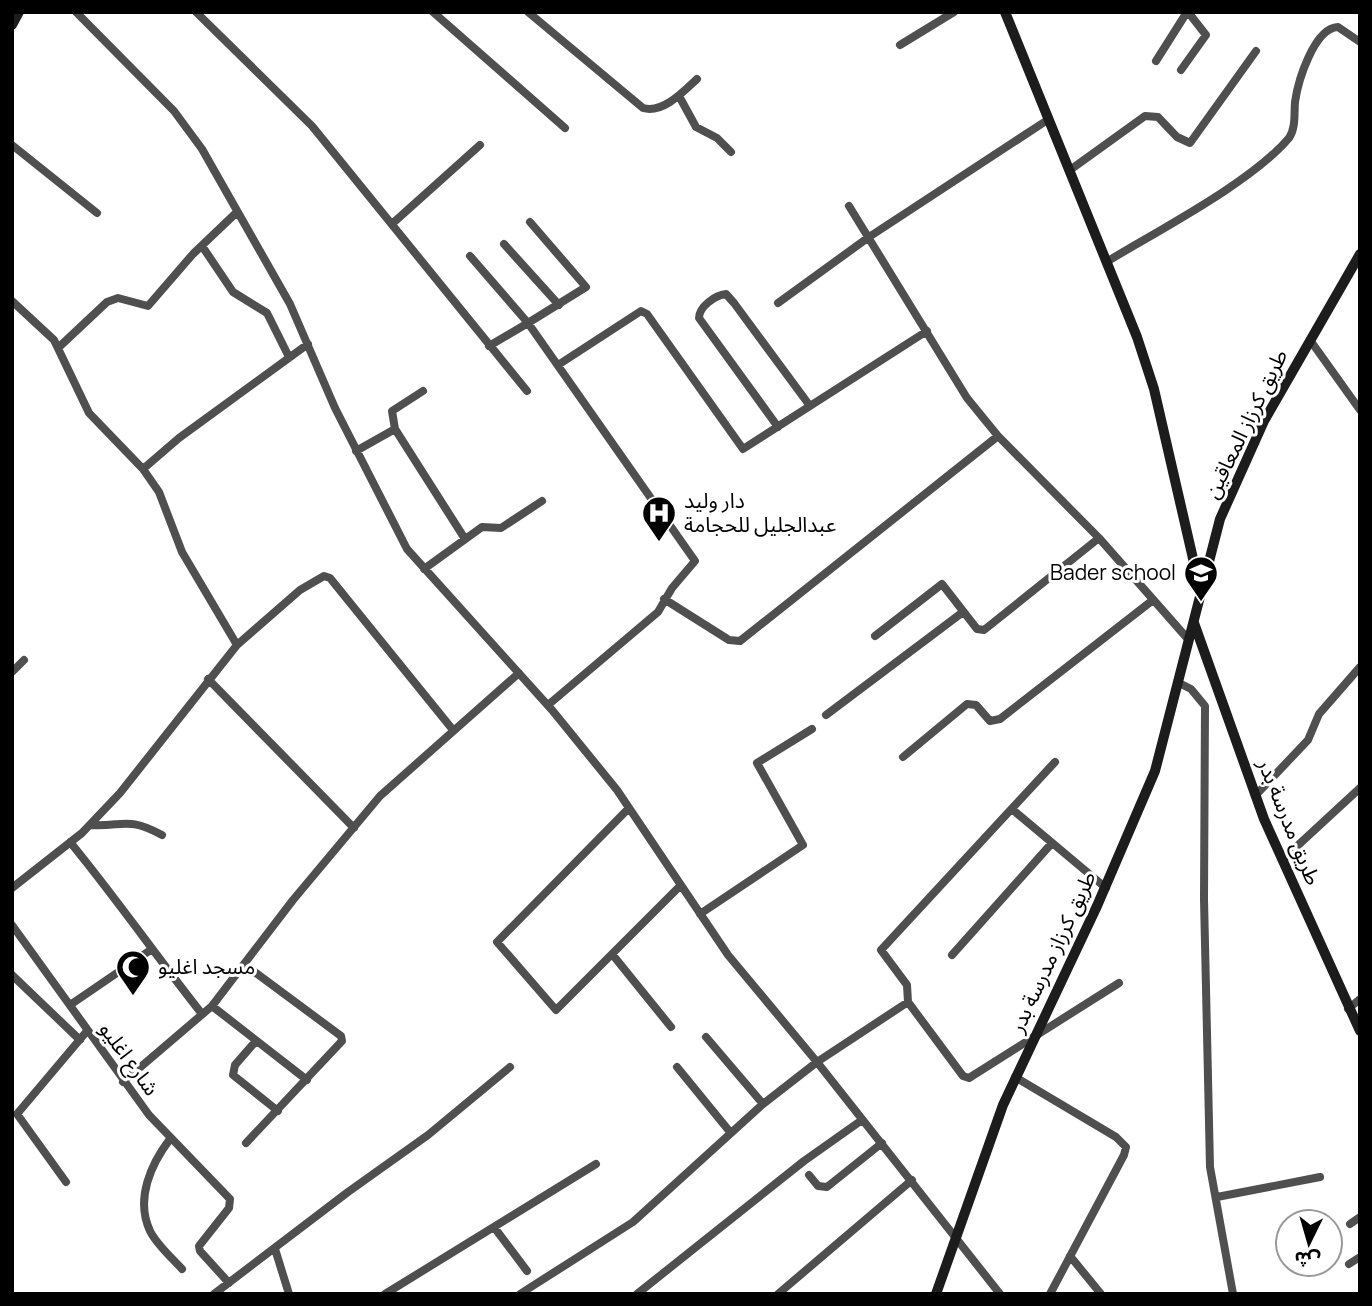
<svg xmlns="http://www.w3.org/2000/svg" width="1372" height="1306" font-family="Manrope,'Noto Sans Arabic',sans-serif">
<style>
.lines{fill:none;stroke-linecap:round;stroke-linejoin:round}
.street{stroke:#4f4f4f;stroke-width:8}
.secondary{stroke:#1c1c1c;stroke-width:10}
.labels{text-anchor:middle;stroke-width:6;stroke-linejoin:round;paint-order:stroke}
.street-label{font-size:21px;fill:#000;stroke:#fff}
.poi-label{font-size:21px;fill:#000;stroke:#fff;text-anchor:start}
</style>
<rect width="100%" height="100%" fill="#fff"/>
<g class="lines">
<path class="street" d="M76,12L174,111L202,149L290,304L335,408L407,549L552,710L617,790L728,955L817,1062L1000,1294
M196,12L312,126L527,391
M433,12L565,128
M528,12L643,108C663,114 684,91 697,79
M900,45L954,12
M1156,61L1187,12
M1181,70L1206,35L1188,12
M679,96L696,127L717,138L731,152
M12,145L97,213
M1070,170L1145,116L1158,117L1177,137L1190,143L1256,51
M849,206L967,398L998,436L1099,538L1187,638
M393,223L480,145
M504,244L559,305
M202,246L233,292L267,313L289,357
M470,256L528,323L586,287L530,222
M1108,261C1159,230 1252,182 1289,138C1296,128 1294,113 1295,102C1298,81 1314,28 1338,27L1360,42
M12,301L54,340L89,413L143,469L159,492L182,552L237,645L120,793L82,833L12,888
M778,303L869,237L1049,119
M1310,340L1360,410
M489,346L528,323L695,561L672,588L658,612L548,705
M58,348L107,302L118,298L148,306L193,254L236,213
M558,365L641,311L647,314L743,449L927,331
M778,427L699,318C699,307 715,295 726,294L734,303L810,406
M395,429L465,539
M356,451L395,429L392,411L423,391
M143,469L179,438L308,344
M424,569L482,527L501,528L542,501
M664,599L729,640L740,641L998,436
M875,636L942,584L977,629L984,630L1099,538
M237,645L300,590L324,576L330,578L453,730
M12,672L24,660
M208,679L354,828
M1179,683L1191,689L1205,706L1204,899L1210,1167L1233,1294
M826,715L963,612
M903,757L967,704L976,705L990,721L1000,719L1153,600
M1055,762L881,950L907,985L908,1002L963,1076L969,1078L1119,983
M1255,796L1308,740L1319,714L1360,667
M629,808L497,942L556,1010L680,886
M1013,810L1106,888
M90,825C124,827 127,816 162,835
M70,842C116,898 157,957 202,1014
M1282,860L1360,788
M700,914L803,845L757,763L812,729
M12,925L149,1115L230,1199L229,1208L199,1246L200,1251L229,1283
M612,954L671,1027
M952,955L1052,843
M244,964L341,1036L342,1041L246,1143
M12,975L80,1040
M70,1005L152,949
M212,1006L307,1080
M1348,1009L1360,999
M706,1037L763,1104
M256,1041L235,1065L233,1075L278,1111
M677,1067L730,1132
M1015,1077L1116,1137L1126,1147L1124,1155L1050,1294
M123,1082L212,1006L293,900L380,796L519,673
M170,1139C151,1164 135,1199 150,1231C157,1245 172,1258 182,1269
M809,1175L818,1186L827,1187L882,1143
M66,1182L17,1114L87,1031
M1217,1197L1320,1177
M1350,1224L1360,1217
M494,1227L527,1271
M275,1249L289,1294
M1070,1256L1101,1294
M1349,1264L1360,1257
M214,1294L348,1192L428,1135L510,1067
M385,1294L596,1164
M520,1294L633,1222L763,1104L817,1062L908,1002
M637,1294L804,1161L862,1120
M778,1294L912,1180"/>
<path class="secondary" d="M1005,12L1137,337L1154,389L1200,589
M12,25L19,12
M1194,623L1264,819L1360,1031
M936,1294L1003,1105L1097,906L1155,771L1220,519L1264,421L1360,254"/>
</g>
<defs>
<g id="hospital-pin" transform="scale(1.75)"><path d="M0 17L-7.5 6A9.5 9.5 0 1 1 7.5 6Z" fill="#000" stroke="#fff"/><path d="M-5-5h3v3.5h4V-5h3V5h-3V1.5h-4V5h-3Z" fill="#fff"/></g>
<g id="school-pin" transform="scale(1.75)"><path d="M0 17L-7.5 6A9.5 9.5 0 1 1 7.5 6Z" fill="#000" stroke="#fff"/><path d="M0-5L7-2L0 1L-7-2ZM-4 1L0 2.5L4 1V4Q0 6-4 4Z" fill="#fff"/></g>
<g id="mosque-pin" transform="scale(1.75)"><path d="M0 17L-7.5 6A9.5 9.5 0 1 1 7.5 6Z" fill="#000" stroke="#fff"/><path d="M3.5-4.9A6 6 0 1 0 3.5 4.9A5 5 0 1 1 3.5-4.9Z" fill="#fff"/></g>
</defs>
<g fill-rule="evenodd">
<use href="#hospital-pin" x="659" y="513"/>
<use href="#school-pin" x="1201" y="573"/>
<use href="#mosque-pin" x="133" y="967"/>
</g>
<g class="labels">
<g class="street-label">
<text transform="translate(1246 424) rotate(-64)" y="7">طريق كرزاز المعاقين</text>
<text transform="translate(1289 822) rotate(68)" y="7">طريق مدرسة بدر</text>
<text transform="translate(1053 952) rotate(-65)" y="7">طريق كرزاز مدرسة بدر</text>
<text transform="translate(129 1059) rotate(54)" y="7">شارع اغليو</text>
</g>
<g class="poi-label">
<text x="684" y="508">دار وليد<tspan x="684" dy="24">عبدالجليل للحجامة</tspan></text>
<text x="1176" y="580" text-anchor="end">Bader school</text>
<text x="158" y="974">مسجد اغليو</text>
</g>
</g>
<rect width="1372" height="1306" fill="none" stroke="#000000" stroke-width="28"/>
<g transform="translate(1309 1243) rotate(185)"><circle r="33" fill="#ffffff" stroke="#999999" stroke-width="2"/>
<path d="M0-5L12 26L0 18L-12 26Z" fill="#000000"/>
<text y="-10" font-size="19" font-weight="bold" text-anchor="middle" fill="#000000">ش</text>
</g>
</svg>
